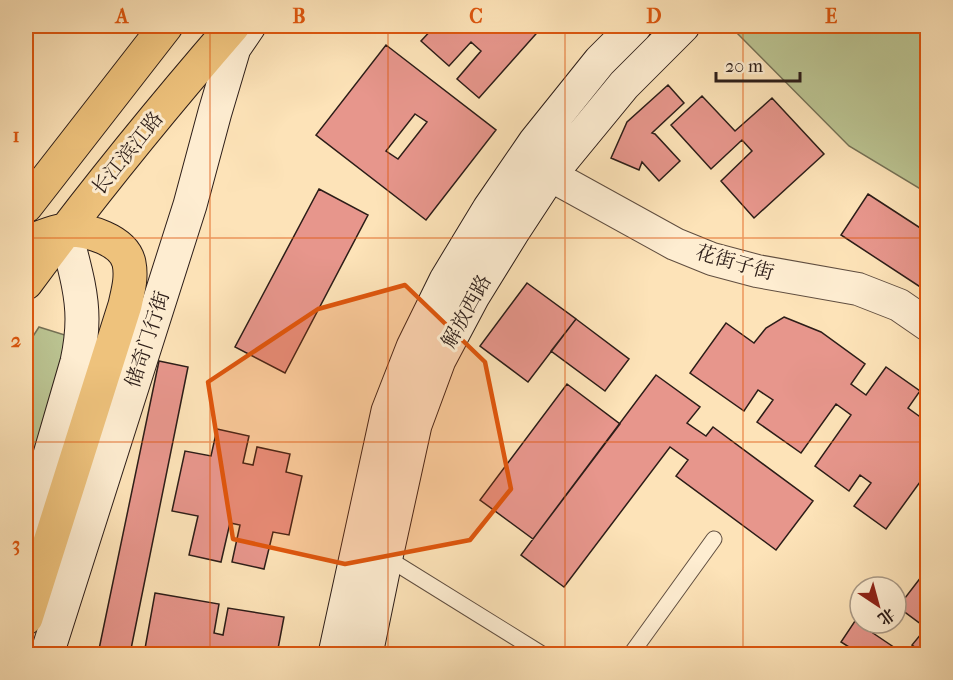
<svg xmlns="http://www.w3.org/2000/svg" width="953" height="680" font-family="'IM FELL French Canon','Noto Serif SC',serif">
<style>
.green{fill:#bbc492;stroke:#747055;stroke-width:1.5}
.building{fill:#e7968c;stroke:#2c1d18;stroke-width:1.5;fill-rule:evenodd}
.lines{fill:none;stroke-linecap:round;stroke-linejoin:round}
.lane-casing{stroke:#604e40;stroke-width:17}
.street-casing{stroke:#604e40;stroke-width:34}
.secondary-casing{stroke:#2c1d18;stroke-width:35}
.primary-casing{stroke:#2c1d18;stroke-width:35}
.lane{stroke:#feedd1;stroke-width:15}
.street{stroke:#feedd1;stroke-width:32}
.secondary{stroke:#feedd1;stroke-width:33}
.primary{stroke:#eec27c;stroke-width:33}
.marked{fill:#df560d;fill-opacity:0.2;stroke:#df560d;stroke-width:4.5;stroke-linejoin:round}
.grid{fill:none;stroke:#df560d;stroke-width:1.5;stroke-opacity:0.55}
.labels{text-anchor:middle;stroke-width:6;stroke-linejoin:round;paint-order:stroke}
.street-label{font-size:20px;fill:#2c1d18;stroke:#feedd1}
.neatline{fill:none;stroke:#df560d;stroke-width:2}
.grid-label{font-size:20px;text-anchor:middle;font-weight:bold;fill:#df560d}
</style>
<rect width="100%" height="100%" fill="#fde3b8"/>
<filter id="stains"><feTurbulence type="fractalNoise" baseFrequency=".00333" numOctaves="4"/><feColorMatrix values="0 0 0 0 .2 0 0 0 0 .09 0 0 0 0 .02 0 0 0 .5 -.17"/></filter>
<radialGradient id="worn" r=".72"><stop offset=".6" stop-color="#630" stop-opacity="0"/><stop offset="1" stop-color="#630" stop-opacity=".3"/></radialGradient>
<path class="green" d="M730,26H927V193L849,146Z
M39,327L68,336L26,510V347Z"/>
<path class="building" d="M435,26H543L479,98L457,79L481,51L471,42L449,66L421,41Z
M386,45L496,130L426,220L316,135ZM415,114L427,122L398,159L386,151Z
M668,85L684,103L652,133L655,134L680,161L659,181L642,162L639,170L611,158L627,122Z
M702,96L735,131L772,98L824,154L754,218L721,181L752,151L742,140L711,169L671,125Z
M319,189L368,215L285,373L235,347Z
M868,194L928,233V292L841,235Z
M527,283L576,319L528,382L480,346Z
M784,317L821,332L865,364L851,384L866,395L886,367L920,391L908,408L919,416L928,404V471L886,529L854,506L871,483L860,475L849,491L815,466L851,415L836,404L801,453L757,422L773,400L758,390L744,411L690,373L726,323L754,343L766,328Z
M576,319L629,359L605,391L551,351Z
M159,361L188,367L130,654H98Z
M656,375L700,407L687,423L706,436L713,427L813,501L776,550L676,476L688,460L670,447L564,587L521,555Z
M567,384L620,424L533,539L480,500Z
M217,429L249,436L243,463L253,465L257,447L290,454L286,472L302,476L289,535L273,532L264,569L232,562L240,525L230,523L221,562L189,555L198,516L172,511L185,451L211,456Z
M928,568V654H925L912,645L926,628L898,607Z
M155,593L219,604L214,633L223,635L228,608L284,617L277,654H144Z
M855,621L904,654H860L841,642Z"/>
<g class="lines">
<g class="lane-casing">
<path id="lane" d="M384,556L542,654
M631,654L714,539"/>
</g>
<g class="street-casing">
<path id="street" d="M550,175L675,244L712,259L757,271L858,289L899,305L928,325"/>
</g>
<g class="secondary-casing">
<path id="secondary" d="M26,537L77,362C80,348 82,334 82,319C82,289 72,259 65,230
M47,654L190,205L215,112L234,48L249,26
M335,654L388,411L413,347L446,280L489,209L535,142L600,61L635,26
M366,654L386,557L415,425L439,360L473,296L512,233L550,175L624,85L683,26"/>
</g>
<g class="primary-casing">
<path id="primary" d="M26,206L166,26
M26,243C36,239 56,230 66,230C87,229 124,240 129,263C132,278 128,291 125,305L26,618
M26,283C91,195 161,109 233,26"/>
</g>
<use href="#lane" class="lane"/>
<use href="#street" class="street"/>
<use href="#secondary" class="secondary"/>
<use href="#primary" class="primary"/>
</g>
<path class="marked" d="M405,285L485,362L511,489L470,540L345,564L233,539L208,382L318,309Z"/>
<path class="grid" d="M210,26V654M388,26V654M565,26V654M743,26V654M26,238H928M26,442H928"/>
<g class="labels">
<g class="street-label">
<text transform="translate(127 153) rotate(-51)" y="7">长江滨江路</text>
<text transform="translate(735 262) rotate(16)" y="7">花街子街</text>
<text transform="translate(466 311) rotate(-61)" y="7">解放西路</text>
<text transform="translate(147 339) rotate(-72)" y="7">储奇门行街</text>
</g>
</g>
<rect width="953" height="680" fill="none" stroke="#fde3b8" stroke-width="66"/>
<g transform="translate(878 605) rotate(144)"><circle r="28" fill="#feedd1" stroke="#aa9a87" stroke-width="1.5"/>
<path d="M0-4.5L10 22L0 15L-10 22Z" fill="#8f2418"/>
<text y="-9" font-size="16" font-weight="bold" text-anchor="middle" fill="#2c1d18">北</text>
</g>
<path d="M716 72v9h84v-9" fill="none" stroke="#2c1d18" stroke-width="3"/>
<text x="725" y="72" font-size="18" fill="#2c1d18" stroke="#feedd1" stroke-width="4.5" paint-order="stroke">20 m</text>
<rect x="33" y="33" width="887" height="614" class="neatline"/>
<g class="grid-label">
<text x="122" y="23">A</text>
<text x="299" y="23">B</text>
<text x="476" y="23">C</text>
<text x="654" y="23">D</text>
<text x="831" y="23">E</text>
<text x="16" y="142">1</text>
<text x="16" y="347">2</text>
<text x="16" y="551">3</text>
</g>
<rect width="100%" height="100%" filter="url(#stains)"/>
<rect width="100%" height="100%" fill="url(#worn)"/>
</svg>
